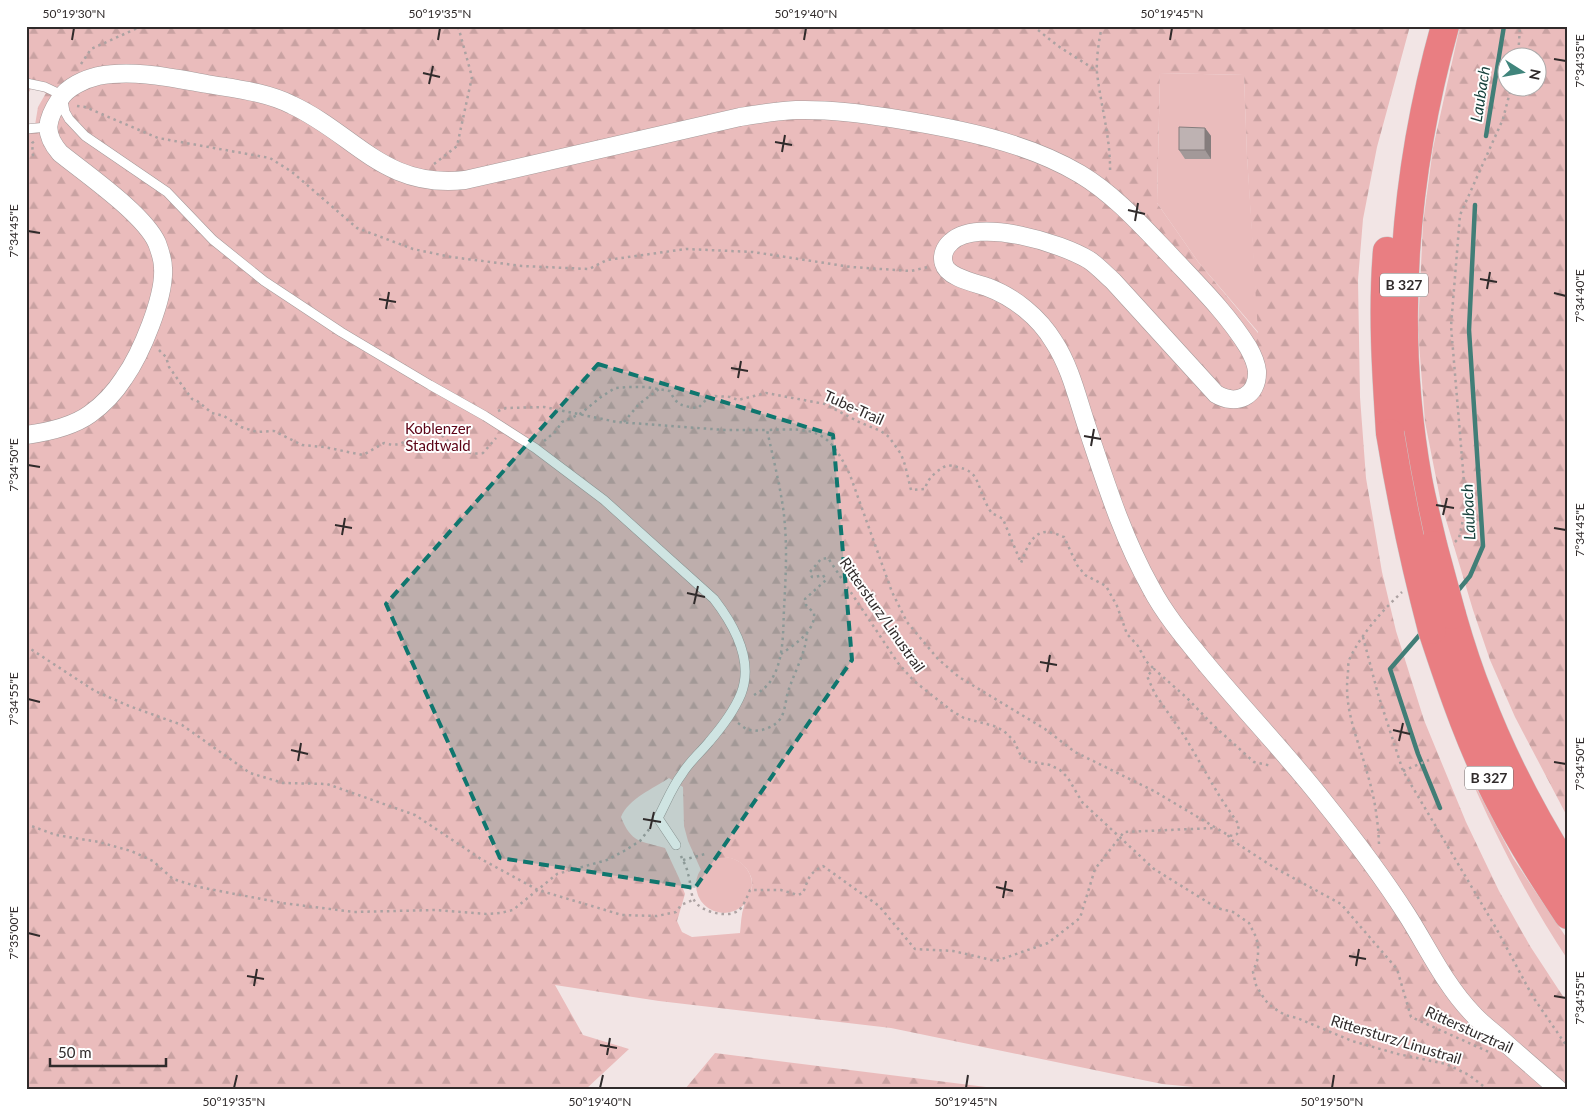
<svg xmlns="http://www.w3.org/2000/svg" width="1594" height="1115" font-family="Lato,sans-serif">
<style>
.grass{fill:#eabcbc}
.forest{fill:url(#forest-firs);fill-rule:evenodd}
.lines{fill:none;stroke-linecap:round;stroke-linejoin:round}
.stream{stroke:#417e77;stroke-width:4.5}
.lane-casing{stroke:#a69a9a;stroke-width:10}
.street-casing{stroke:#a69a9a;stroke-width:19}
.highway-casing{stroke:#c9c8c8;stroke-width:29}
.path{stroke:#aca2a2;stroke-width:2.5;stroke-dasharray:2.5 4;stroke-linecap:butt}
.lane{stroke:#fff;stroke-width:9}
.street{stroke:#fff;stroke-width:18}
.highway{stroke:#e97e82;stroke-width:28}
.highway-bridge-casing{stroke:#c9c8c8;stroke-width:29;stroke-linecap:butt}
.highway-bridge{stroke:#e97e82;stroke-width:28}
.wall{fill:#a39999}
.shaded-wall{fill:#857d7d}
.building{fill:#beb2b2;stroke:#857d7d}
.marked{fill:#0f766e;fill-opacity:0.2;stroke:#0f766e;stroke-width:4;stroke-dasharray:10 6;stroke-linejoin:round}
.ticks{fill:none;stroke:#302b2b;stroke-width:2}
.labels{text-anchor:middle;stroke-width:4;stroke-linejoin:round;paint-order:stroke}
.shield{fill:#fff;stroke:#6e6b6b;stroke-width:1}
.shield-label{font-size:14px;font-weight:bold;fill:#302b2b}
.street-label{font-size:15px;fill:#302b2b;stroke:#fff}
.park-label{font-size:15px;fill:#5c0316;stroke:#fff}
.water-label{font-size:16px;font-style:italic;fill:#153f3a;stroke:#fff}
.neatline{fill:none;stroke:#302b2b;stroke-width:2}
.ticks-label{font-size:12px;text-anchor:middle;fill:#302b2b}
</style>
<defs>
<pattern id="forest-firs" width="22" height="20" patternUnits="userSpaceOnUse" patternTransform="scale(1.25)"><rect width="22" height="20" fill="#eabcbc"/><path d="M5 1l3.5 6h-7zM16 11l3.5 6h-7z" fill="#c9a2a2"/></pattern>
</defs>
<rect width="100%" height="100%" fill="#f2e5e5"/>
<path class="grass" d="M1160,73L1244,75L1247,156L1259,333L1199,263L1157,203Z
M1467,770L1513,858L1568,940V960C1528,900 1496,837 1467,770Z
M696 885a28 28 0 1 1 56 0a28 28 0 1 1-56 0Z"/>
<path class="forest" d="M26,26H1410L1377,147L1363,219L1358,280L1360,397L1366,478L1382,572L1396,631L1424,720L1466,822L1499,891L1530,946L1568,1004V1089H1214L1162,1084L891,1028L659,1001L555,985L583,1035L629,1049L586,1089H26V126L35,125L38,107L46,93L32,87L26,97ZM1160,73L1244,75L1247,156L1258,333L1199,263L1157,203ZM669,778L683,787L684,826L688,841L701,870C714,851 743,854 751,877C755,891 748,895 744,906C741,915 741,924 740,933L692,937L682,932L677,921L685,894L679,878L665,848C641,841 631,843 621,817C629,798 653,789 669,778Z
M1460,26H1568V818L1515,717L1490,660L1473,610L1441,503L1425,422L1418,330L1423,223L1433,148ZM1506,58H1536V88H1506Z
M715,1053L1002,1089H685Z"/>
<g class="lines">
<path class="stream" d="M1486,136L1504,26
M1456,593L1470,576L1483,546L1469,330L1475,205
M1423,631L1390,669L1418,754L1440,808"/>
<g class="lane-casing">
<path id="lane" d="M26,83L45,87L62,95L65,112L69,119L85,136L167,192L213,240L264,281L341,332L430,385L485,416L535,448L604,500L714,599C734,625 754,661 741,694C734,711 721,728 709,742C700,753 689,762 682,774C672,787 666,803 658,818L676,845
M26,129L47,127"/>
</g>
<g class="street-casing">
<path id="street" d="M26,435C48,432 72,427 90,414C104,404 115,392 124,378C141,354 165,297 163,268C163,260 160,251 157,243C144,214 86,174 60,153C43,133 46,120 60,99C67,87 85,79 98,76C133,69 173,78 207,84C236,89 266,92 292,105C356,135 384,189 465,180L740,117C758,114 777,111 796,110C830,109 864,114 897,119C959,129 1026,142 1080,174C1115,195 1142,226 1170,255C1197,284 1227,313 1248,347C1252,354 1256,363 1257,371C1258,397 1236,406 1216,394L1113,281C1105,274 1098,266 1089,260C1061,243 978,217 951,242C945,247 941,256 944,264C947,277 975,283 987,287C1014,297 1039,317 1054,342C1071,368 1078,401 1088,430C1106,484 1123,538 1151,588C1164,613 1184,637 1202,659C1242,708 1286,753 1325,803C1354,839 1382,876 1407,915C1428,948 1445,985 1473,1014C1481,1023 1492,1031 1501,1039C1520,1056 1539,1072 1558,1089"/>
</g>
<g class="highway-casing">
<path id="highway" d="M1387,251C1382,312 1386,373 1390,433
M1433,545C1428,523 1422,501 1418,479C1391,328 1404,173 1445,26
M1452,615C1460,643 1469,671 1480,698C1503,758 1534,817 1568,871
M1432,630C1452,691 1473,752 1503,808C1522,845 1545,880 1568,915"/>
</g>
<path class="path" d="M1033,26L1058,46L1097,71
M1102,26C1099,39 1096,60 1097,73C1101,107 1111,139 1110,174
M1518,58L1520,26
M81,64L91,49L142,26
M77,106L85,107L158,138L270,158L292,172L357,228L413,249L451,257L522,266L589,269L607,260L686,249L753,252L851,267L911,271L928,267
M26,158L33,155L32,143L35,141
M434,164L457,146L472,77L458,26
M159,350L166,357L169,367L192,399L196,400L212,413L224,416L241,427L257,432L274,431L302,445L324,447L363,455L384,443C407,450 409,433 425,423C446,434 455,457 483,453L496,438
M498,411L506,408L544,407L617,422L725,430H767
M624,422L639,404L659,389
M544,441L555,432L562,422L580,414L601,397L615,388L629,387H646L670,391C677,406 682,406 698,408L707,399L715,396L730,397L738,400L766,393L825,404L859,422L881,431L889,437L901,454L905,465L911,490L925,489C928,477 937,471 947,465C977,470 974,474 984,499C986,503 989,510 992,513C995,515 1000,517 1003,519L1021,563C1026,550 1032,531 1048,532C1053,532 1059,535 1064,537L1077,565L1085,575L1106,586L1117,606L1127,634L1138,646L1146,661L1154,669
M1455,542L1459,538L1466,506L1451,326L1460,215L1503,119L1511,88
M1363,637L1378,694L1403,771L1496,928L1533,997L1568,1048
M26,646L95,691L129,706L182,725L250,773L283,783L327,784L415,815L481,859L538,890L622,915L657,916L676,912L681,905L693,900
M781,654C794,645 816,631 814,613L806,605L805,599L826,580L823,575L815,577H812L810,572L821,559L828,558L898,663L914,681L952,711L964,718L994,726L1004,731L1014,741L1020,754L1027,761L1050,765L1060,770L1068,778L1082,802L1154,869L1217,908L1233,912L1249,923L1256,937L1258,945V958L1253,972L1256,985L1265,1000L1272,1007L1285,1015L1297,1018L1352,1041L1398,1054L1446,1064L1469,1075L1487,1089
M754,695C762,691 769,685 773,677C784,657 783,631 784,609C786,573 788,537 782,501C778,477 772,453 767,430C816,428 828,429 850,475L892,592L907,622L938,659L959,677L1045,729L1075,752L1154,791L1228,835L1233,836L1237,834L1239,825L1220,797L1185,737L1155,694L1147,676L1154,669L1187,698L1213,725L1254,762L1272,766
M738,723C741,725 744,728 747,729C758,734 777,727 782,716C786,707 786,695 790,686C796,669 806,651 807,633
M1403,771L1429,760
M26,824L56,835L99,842L131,851L153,861L173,879L199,887L282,903L354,912L435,910L486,914L500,913L513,910L557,874L607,860L624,851L640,841L650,828
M1228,835L1230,839L1275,868L1341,904L1397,969L1411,1017L1489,1052
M1379,844C1378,821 1375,799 1368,776C1359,741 1343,710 1348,673C1348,668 1348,662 1350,658C1362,633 1382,611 1402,592
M681,856C683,861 687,867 688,874C691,882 690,893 694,900C700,912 729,919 739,910C743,907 748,895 750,890H781L798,895L803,893C809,878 808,874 823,866L879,906L915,949L953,951L996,961L1048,943L1080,918L1095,869L1124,832L1214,828
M683,860L705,854
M26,1018L28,1019L26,1026"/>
<use href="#lane" class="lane"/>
<use href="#street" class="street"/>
<use href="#highway" class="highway"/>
<g class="highway-bridge-casing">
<path id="highway-bridge" d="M1390,433C1401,500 1415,565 1432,630
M1433,545L1452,615"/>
</g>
<use href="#highway-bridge" class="highway-bridge"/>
</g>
<path class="wall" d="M1205,128L1211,136V159H1185L1179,150Z"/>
<path class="shaded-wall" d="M1205,128L1211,136V159L1205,150Z"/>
<path class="building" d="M1179,127L1205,128V150H1179Z"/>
<path class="marked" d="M598,364L833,435L852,660L695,888L500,858L386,604Z"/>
<path class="ticks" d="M72,40L74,28M438,40L440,28M804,40L806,28M1170,40L1172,28M1554,59L1566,61M423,73L440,77M429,84L433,66M775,142L792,145M782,152L785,135M1128,210L1145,214M1135,221L1138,203M28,231L40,233M1480,279L1497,282M1487,289L1490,272M1554,293L1566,296M379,299L396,302M386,309L389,292M731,368L748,371M738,378L741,361M1084,436L1101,439M1091,446L1094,429M28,465L40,467M1436,505L1454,508M1443,515L1447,498M335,525L352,528M1554,528L1566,530M342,535L345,518M687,593L705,597M694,604L698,586M1040,662L1057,665M1047,672L1050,655M28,699L40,702M1393,730L1410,734M1399,741L1403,723M291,750L308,754M298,761L301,743M1554,762L1566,764M643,819L661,822M650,829L654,812M996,887L1013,891M1003,898L1006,881M28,933L40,936M1349,956L1366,959M1356,966L1359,949M247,976L264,979M254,986L257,969M1554,996L1566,998M600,1045L617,1048M607,1055L610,1038M234,1088L237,1075M600,1088L603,1075M966,1088L968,1075M1332,1088L1334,1075"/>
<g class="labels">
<g class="shield">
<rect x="1380" y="273.5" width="48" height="23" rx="4"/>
<rect x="1465" y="766.5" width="48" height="23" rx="4"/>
</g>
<g class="shield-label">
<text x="1404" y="290">B 327</text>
<text x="1489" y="783">B 327</text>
</g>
<g class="street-label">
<text transform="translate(854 408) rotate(24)" y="5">Tube-Trail</text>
<text transform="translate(882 615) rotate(55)" y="5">Rittersturz/Linustrail</text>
<text transform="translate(1469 1030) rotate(24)" y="5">Rittersturztrail</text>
<text transform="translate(1396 1040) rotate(17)" y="5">Rittersturz/Linustrail</text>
</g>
<g class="park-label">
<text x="438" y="434">Koblenzer<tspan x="438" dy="17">Stadtwald</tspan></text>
</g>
<g class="water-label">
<text transform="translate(1480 94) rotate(-81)" y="6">Laubach</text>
<text transform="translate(1468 512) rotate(-93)" y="6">Laubach</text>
</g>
</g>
<rect width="1594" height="1115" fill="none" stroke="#ffffff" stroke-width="55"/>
<g transform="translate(1522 72) rotate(101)"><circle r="24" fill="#ffffff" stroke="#acaaaa"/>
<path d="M0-4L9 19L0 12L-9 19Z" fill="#40857c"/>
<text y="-8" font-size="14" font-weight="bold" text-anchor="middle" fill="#302b2b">N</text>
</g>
<path d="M50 1058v8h116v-8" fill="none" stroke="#302b2b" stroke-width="2.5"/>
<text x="58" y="1058" font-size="15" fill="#302b2b" stroke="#ffffff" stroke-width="4" paint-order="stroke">50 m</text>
<rect x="28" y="28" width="1538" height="1060" class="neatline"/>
<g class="ticks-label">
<text x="74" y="18">50°19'30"N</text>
<text x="440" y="18">50°19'35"N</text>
<text x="806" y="18">50°19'40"N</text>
<text x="1172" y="18">50°19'45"N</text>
<text transform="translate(1580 61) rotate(-90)" y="4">7°34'35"E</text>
<text transform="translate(14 231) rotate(-90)" y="4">7°34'45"E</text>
<text transform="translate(1580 296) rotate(-90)" y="4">7°34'40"E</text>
<text transform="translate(14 465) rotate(-90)" y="4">7°34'50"E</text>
<text transform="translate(1580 530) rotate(-90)" y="4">7°34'45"E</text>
<text transform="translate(14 699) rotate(-90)" y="4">7°34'55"E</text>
<text transform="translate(1580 764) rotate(-90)" y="4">7°34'50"E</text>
<text transform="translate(14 933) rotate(-90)" y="4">7°35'00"E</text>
<text transform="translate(1580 998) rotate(-90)" y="4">7°34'55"E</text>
<text x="234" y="1106">50°19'35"N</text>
<text x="600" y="1106">50°19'40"N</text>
<text x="966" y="1106">50°19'45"N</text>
<text x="1332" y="1106">50°19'50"N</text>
</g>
</svg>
